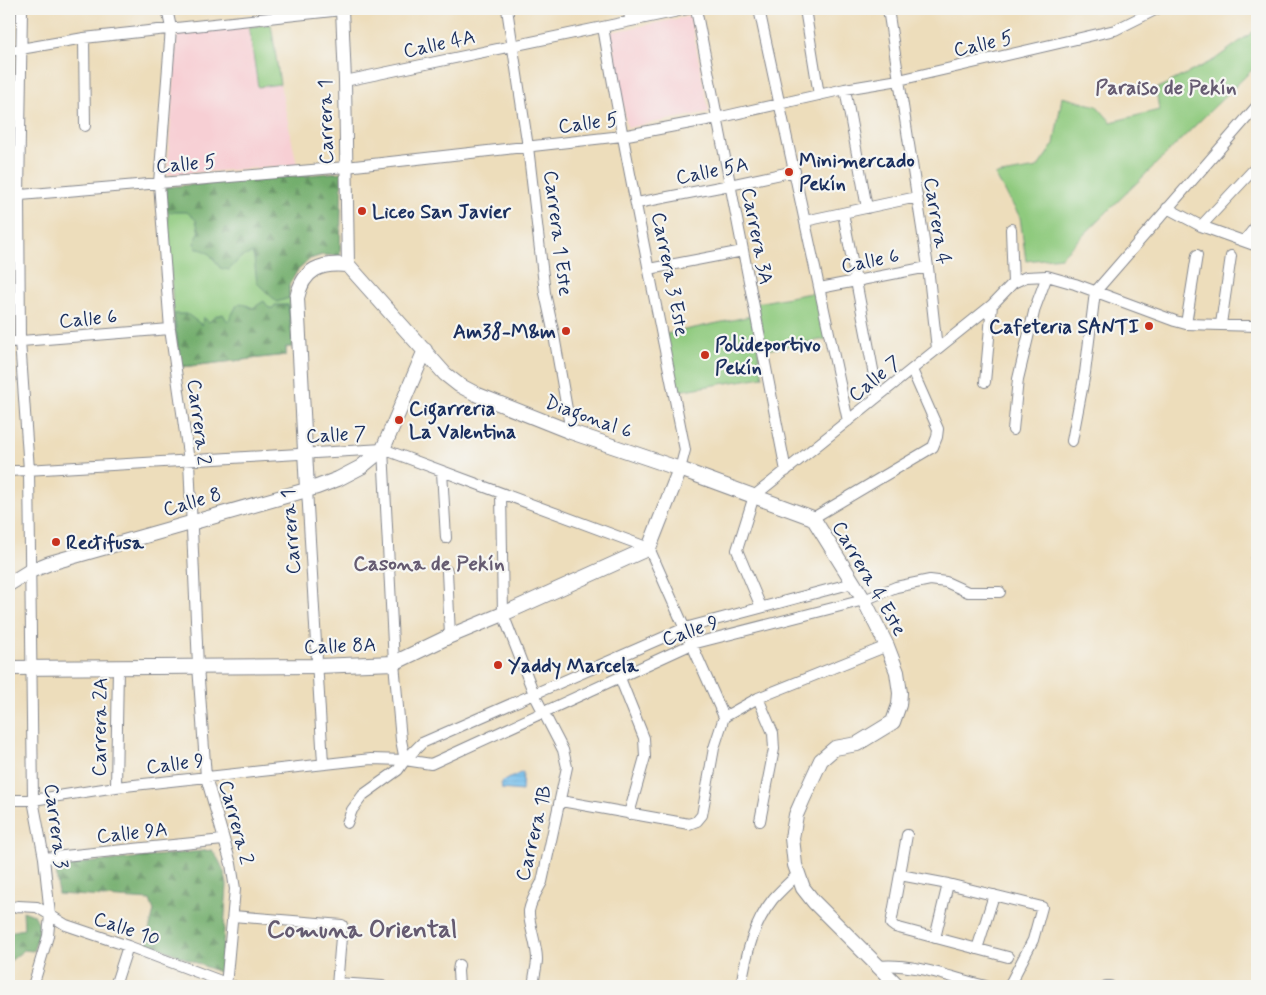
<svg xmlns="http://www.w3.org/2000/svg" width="1266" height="995" font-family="Mynerve,sans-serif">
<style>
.built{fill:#f7cfd4}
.green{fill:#8fca7e;stroke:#557c6e}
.forest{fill:url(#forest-firs);stroke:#476e66}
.water{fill:url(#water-rules);stroke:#4676a4}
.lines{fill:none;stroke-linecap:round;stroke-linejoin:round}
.minor-casing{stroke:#84868c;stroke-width:12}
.tertiary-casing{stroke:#84868c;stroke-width:14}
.secondary-casing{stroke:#84868c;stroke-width:16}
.minor{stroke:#fff;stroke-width:10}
.tertiary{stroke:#fff;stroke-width:12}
.secondary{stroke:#fff;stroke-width:14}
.poi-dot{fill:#c8321e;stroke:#f6f6f2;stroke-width:2}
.labels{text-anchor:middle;stroke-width:4.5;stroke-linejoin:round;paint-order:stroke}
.street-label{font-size:20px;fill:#1b2f5e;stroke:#f6f6f2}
.poi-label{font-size:20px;font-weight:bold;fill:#1b2f5e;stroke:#f6f6f2;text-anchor:start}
.neighbourhood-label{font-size:21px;font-weight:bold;fill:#655b71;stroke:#f6f6f2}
.district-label{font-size:25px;font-weight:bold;fill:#655b71;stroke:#f6f6f2}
</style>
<defs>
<pattern id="forest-firs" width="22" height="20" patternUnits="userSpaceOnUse" patternTransform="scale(1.25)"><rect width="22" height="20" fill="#73ae6d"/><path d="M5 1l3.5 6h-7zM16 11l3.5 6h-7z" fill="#5e8e5d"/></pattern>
<pattern id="water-rules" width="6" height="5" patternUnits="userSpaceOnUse" patternTransform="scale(1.25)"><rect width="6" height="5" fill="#72bdeb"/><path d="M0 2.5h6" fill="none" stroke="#5d9ac2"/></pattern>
</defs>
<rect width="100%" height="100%" fill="#f6f6f2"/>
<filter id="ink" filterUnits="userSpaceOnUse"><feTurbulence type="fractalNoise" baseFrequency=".02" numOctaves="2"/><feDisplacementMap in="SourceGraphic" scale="10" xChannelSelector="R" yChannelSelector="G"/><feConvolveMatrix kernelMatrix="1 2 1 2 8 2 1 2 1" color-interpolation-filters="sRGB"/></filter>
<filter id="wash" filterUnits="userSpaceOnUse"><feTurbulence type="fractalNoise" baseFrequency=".0096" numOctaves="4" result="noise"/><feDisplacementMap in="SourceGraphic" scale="20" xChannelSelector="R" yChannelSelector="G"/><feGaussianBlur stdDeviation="1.12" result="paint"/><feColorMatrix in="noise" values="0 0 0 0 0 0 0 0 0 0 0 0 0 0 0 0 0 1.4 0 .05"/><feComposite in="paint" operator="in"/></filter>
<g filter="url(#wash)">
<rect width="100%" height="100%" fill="#edddbb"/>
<path class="built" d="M690,16L709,112L627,128L611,32Z
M249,27L258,87L280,84L297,165L167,175L177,35Z"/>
<path class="green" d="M271,24L280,84L258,87L249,27Z
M1257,29V65L1061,257L1026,261L1020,217L995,175L1037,168L1054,144L1062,97L1097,106L1111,122L1159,110L1156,89L1214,60Z
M166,187L340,256L322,255L310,259L297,271L289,285L293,347H286V355L181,367L174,328Z
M816,292L826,339L766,350L757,303Z
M751,316L763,377L678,391L666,334Z"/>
<path class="forest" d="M342,172L340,256L322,255L310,259L297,271L289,285V298L277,302L257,283L254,258L252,253L240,258L229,270L220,268C214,259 208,249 197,249L194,243L199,233L196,220L187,212H167L166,187Z
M264,301L269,308H273L275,305H288L293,347H286V355L181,367L174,314H187L202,325L203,317L209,322L216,316L223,314L228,322L237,305L241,303L253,308Z
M212,850C220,861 225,871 227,885L221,973L146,942L154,911L150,900L58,894L56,866Z
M23,911L34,915C43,927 38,938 33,951L24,950L9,962V932L24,929Z"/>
<path class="water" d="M523,772L522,791L502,789L501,782Z"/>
</g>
<g filter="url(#ink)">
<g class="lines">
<g class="minor-casing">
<path id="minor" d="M22,9L19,195L20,341L29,470L33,800L44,858L50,915L48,936L33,986
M167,9L171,28L159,183L170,329L189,461L198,666L206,777L231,864L235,889L226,986
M507,9L528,147L545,293L553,330L571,432
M629,9L630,21
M696,9L786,471
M759,9L848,421
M805,9L819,95
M888,9L928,267L937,349
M603,27C627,168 657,309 685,450L680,469
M84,38L85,126
M9,51L84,38L342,10
M345,81L688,9
M845,89L867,208
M9,196L346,167L622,136L717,118L845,89L899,80L1115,30L1157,9
M637,203L730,185L795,171
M1167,208L1201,226L1257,246
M843,213L878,396
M805,221L917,197
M1201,226L1257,166
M1011,229L1013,283
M1244,241L1257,225
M649,269L743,251
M820,288L928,267
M1186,324L1197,255
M1221,324L1231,256
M9,342L170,329
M985,382L992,305
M1013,430L1018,379L1035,308L1047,276
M1072,441L1085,373L1095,292L1257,106
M383,449L394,663L401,740L405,760
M9,471L383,449L649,548L724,717
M442,472L446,538
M307,489L323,763
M501,493L503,614L534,694L563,750L567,767L542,882C537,891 531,900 529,911C528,923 537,944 537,959C537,968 533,977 534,986
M813,518L933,447L937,437L938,429L912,370
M1256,565L1257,556
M447,571L450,636
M761,607L737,550L754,496L992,305L1013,283L1026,277L1047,276L1075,284L1175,321L1186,324L1257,326
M620,678L644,738L645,757L629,814
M758,698L773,733L774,749L760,821
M116,787L118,667
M9,800H33L116,787L371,759L405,760L431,764L692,644L864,600L896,587L930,580L946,582L968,592H1000
M561,801L689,824L697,821L702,815L714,748L724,717L758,698L887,646
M347,823L352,810L363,795L398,770L405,760L422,743L685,628L853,583
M907,835L891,924L895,927L1008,957
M44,858L223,840
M900,875L948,884L1042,907L1033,940L1009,986
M9,908L18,906L37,907L66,925L128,946L234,986
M233,916L342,925L337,986
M935,938L948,884
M977,949L994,895
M878,966C912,962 952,978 986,986
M338,983L382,986
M115,986L128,946
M459,986L458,971L459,965
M741,986C746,955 753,924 773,899C781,890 790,882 798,874
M1106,986H1110"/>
</g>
<g class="tertiary-casing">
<path id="tertiary" d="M342,9L345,81L348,265"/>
</g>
<g class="secondary-casing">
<path id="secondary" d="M307,489L297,298C303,269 321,262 348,265L445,374L459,385L478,395L571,432L680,469L813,518L864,600L887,646L897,672L900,693L899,705L893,722L857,744L835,748L821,760L803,799L796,815L792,838L795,865L803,888L814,902L898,986
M9,584L30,571L50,563L317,487L338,479L361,467L383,449L425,350
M9,668L318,666L394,663L450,636L503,614L649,548L680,469"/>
</g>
<use href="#minor" class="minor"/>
<use href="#tertiary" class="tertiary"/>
<use href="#secondary" class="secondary"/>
</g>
</g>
<g class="poi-dot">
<circle cx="789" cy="172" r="5"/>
<circle cx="362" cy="211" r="5"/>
<circle cx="1149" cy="326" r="5"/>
<circle cx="566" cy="331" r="5"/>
<circle cx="705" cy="355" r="5"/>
<circle cx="399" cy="420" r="5"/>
<circle cx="56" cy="542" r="5"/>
<circle cx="498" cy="665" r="5"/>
</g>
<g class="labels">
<g class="street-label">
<text transform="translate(439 43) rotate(-12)" y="7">Calle 4A</text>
<text transform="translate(983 43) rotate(-13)" y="7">Calle 5</text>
<text transform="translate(325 122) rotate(-91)" y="7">Carrera 1</text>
<text transform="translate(588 122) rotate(-7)" y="7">Calle 5</text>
<text transform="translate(186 163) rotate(-5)" y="7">Calle 5</text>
<text transform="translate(712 170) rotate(-11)" y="7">Calle 5A</text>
<text transform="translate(938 221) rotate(81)" y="7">Carrera 4</text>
<text transform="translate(559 233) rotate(83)" y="7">Carrera 1 Este</text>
<text transform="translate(758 236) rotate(79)" y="7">Carrera 3A</text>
<text transform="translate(870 260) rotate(-11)" y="7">Calle 6</text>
<text transform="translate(671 274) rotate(79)" y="7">Carrera 3 Este</text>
<text transform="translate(88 318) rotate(-5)" y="7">Calle 6</text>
<text transform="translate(874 378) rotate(-39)" y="7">Calle 7</text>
<text transform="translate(589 416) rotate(20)" y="7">Diagonal 6</text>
<text transform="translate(200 422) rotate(83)" y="7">Carrera 2</text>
<text transform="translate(336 434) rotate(-3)" y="7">Calle 7</text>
<text transform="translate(192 501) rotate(-16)" y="7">Calle 8</text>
<text transform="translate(290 532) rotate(-94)" y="7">Carrera 1</text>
<text transform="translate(870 578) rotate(60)" y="7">Carrera 4 Este</text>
<text transform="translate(690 630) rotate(-19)" y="7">Calle 9</text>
<text transform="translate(340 645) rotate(-2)" y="7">Calle 8A</text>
<text transform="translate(99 727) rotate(-89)" y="7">Carrera 2A</text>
<text transform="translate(175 763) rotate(-7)" y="7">Calle 9</text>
<text transform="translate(237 822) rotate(75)" y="7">Carrera 2</text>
<text transform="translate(57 826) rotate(83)" y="7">Carrera 3</text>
<text transform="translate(132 832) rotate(-6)" y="7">Calle 9A</text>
<text transform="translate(533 833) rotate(-76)" y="7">Carrera 1B</text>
<text transform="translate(127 928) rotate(19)" y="7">Calle 10</text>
</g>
<g class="poi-label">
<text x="799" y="167">Minimercado<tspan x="799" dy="23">Pekín</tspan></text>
<text x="372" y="218">Liceo San Javier</text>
<text x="1139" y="333" text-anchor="end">Cafeteria SANTI</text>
<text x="556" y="338" text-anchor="end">Am38-M&amp;m</text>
<text x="715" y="351">Polideportivo<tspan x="715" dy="23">Pekín</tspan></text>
<text x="409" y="415">Cigarreria<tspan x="409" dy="23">La Valentina</tspan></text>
<text x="66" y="549">Rectifusa</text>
<text x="508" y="672">Yaddy Marcela</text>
</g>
<g class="neighbourhood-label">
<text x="1166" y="94">Paraiso de Pekín</text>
<text x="429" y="570">Casona de Pekín</text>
</g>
<g class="district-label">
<text x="362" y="937">Comuna Oriental</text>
</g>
</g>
<rect width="1266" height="995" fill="none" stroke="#f6f6f2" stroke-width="30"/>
</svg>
